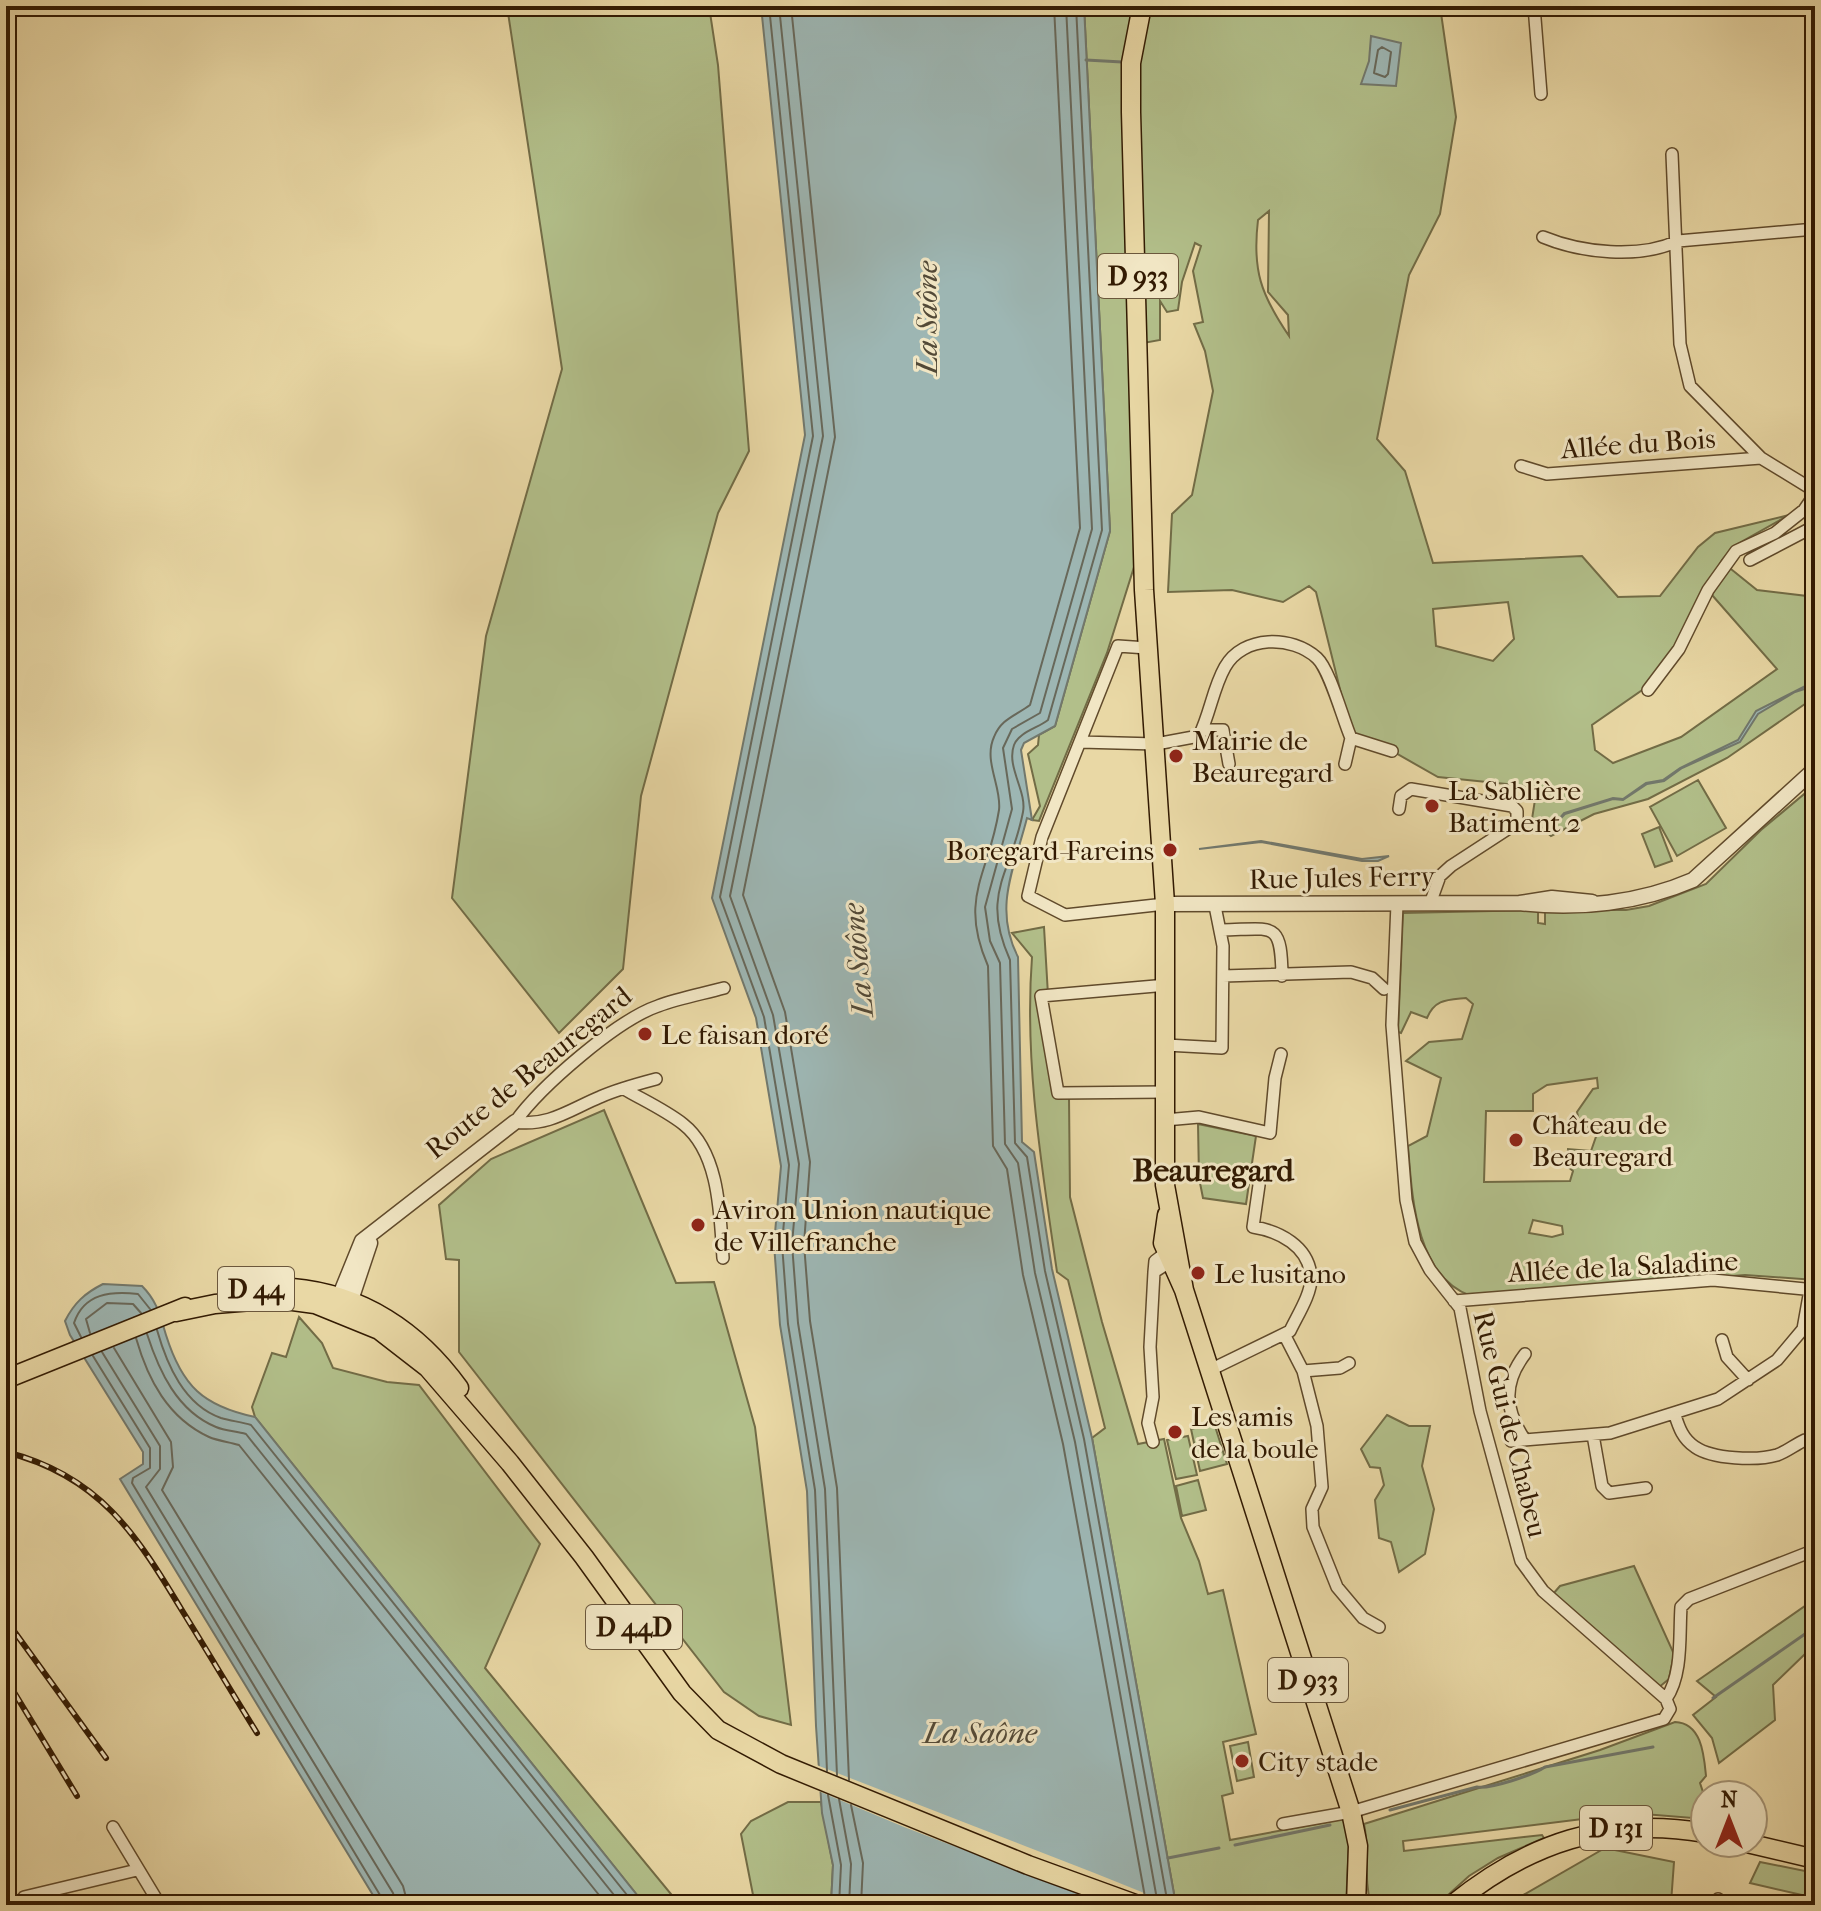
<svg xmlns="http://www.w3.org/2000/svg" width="1821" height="1911" font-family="'IM FELL French Canon',serif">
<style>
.green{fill:#b2bf8a;stroke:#726c46;stroke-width:2;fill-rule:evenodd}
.water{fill:#9db6b3;stroke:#72786c;stroke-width:2}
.pier{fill:#e9d8a5}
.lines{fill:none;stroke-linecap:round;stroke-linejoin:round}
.shore{stroke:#68685a;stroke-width:2}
.stream{stroke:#72786c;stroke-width:3}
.minor-casing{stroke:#604a2b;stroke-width:14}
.tertiary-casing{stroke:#604a2b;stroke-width:17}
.primary-casing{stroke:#321a02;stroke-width:21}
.minor{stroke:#f1e6c4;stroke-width:11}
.tertiary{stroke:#f1e6c4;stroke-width:14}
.primary{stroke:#e9d8a5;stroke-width:18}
.rail-casing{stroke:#321a02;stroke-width:6}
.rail{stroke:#f1e6c4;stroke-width:3;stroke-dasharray:9;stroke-linecap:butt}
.poi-dot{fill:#8f2418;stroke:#f1e6c4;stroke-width:3}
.labels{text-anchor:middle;stroke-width:6;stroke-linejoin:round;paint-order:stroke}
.shield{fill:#f1e6c4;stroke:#6b573c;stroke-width:2}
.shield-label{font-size:26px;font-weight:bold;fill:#321a02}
.street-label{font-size:28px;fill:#321a02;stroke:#f1e6c4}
.poi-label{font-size:28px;fill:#321a02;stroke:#f1e6c4;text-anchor:start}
.water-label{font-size:30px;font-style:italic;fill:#524937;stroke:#f1e6c4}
.quarter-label{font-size:32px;font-weight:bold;fill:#321a02;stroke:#f1e6c4}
</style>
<rect width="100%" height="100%" fill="#e9d8a5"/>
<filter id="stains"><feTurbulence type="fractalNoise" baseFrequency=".0025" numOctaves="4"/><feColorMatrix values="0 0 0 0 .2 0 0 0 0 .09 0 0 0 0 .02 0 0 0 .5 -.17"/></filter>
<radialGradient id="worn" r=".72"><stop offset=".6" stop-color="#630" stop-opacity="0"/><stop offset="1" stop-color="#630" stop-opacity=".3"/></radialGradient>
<path class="green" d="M507,6H709L718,65L749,451L718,513L641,796L623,969L559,1033L452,898L486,636L562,369Z
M1084,6H1440L1456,117L1440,214L1409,275L1377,439L1405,471L1433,563L1582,556L1618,597L1660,596L1698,547L1715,533L1789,515L1734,546L1722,560L1658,679L1592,725L1595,750L1613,763L1681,737L1777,669L1712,595L1726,565L1757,590L1815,597V697L1727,758L1648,799L1594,814L1551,836L1532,819L1537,787L1438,777L1392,751L1351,734L1316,592L1309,586L1283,602L1232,590L1168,592L1172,514L1192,495L1213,391L1205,351L1194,324L1203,322L1193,271L1201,246L1195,243L1182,282L1178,310L1167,312L1160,301V340L1132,345L1134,567L1107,653L1039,821L1032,820L1040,806L1028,754L1038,745L1039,735L1055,726L1110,531ZM1269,211L1268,292L1288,315L1289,336C1261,295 1252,270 1258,220ZM1508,602L1514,639L1493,661L1436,646L1433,609Z
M1698,780L1726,828L1677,856L1650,807Z
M1815,785V1280L1745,1275L1471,1296C1415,1276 1412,1195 1408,1146L1427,1136L1441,1078L1406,1061L1429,1042L1462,1039L1473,1004L1466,998C1447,1000 1435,999 1427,1018L1411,1012L1401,1033L1398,1032L1403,913L1538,910V923L1545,924V910H1626L1649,906L1706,884L1761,830ZM1597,1078L1598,1088L1593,1089L1577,1112L1580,1126L1599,1128L1591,1151L1568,1149L1567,1166L1573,1171L1570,1181L1484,1182L1486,1111H1533V1094L1547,1085ZM1533,1220L1562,1226L1563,1234L1552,1237L1529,1233Z
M1659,827L1672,861L1655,867L1642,834Z
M1044,927L1048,995L1042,996L1058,1093L1069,1098L1070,1197L1102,1322L1138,1444L1164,1439L1181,1518L1199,1561L1208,1594L1223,1590L1256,1734L1223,1742L1233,1793L1222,1796L1230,1840L1343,1819L1349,1842L1346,1905H1176L1092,1438L1105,1428L1068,1280L1057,1272C1042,1168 1024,1063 1032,957L1012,933Z
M604,1110L676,1283L714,1282L755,1427L791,1725L759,1716L724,1692L459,1352V1260L446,1259L439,1205L491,1159Z
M1198,1124L1256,1136L1246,1204L1203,1198L1199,1178Z
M299,1317L322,1343L333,1368L387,1382L419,1385L540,1544L485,1668L680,1905H645L255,1417L252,1407L272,1353L286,1357Z
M1387,1415L1409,1426H1430L1422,1466L1434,1509L1425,1554L1399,1572L1391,1542L1379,1538L1375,1500L1384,1485L1380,1468L1370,1467L1361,1449Z
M1214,1423L1227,1464L1200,1471L1191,1429Z
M1188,1436L1197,1475L1176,1479L1167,1440Z
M1198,1480L1206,1510L1182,1516L1176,1486Z
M1634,1566L1674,1654L1669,1679L1658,1688L1553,1594L1560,1586Z
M1815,1599V1675L1806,1653L1773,1685L1775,1720L1719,1763L1712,1738L1693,1715L1716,1697L1697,1681Z
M1675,1722C1702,1723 1704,1756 1706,1776L1700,1783L1705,1798V1819L1631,1813L1403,1841L1404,1851L1542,1835L1544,1838L1498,1858L1469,1876L1437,1905H1371C1363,1878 1370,1851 1364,1824L1600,1750Z
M1248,1742L1254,1777L1237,1781L1230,1746Z
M788,1802H821L833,1865L831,1905H755L741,1834L751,1821Z
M1605,1848L1674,1862L1671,1903L1506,1905Z
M1760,1862L1815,1873V1898L1750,1883Z"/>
<path class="water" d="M761,6H1084L1110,531L1055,726L1024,743L1021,750L1032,820L1027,818C1014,869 993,908 1018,957L1022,1142L1034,1152L1052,1269L1092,1438L1176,1905H831L833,1865L822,1813L816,1726L807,1491L780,1325L774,1244L781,1166L756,1018L712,898L805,435Z
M1371,36L1401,43L1396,86L1361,84L1369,61Z
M1815,681L1814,686L1795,692L1758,714L1740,742L1682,768L1664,781L1647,784L1623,800L1613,799L1565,814L1554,825L1564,813L1613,798L1623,799L1646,783L1663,780L1680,768L1738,740L1756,711Z
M1261,841L1362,859L1389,856L1378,861H1362L1261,842L1199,849Z
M103,1284L142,1286C157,1301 160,1315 166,1335C182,1386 203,1406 255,1417L645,1905H379L120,1479L143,1464V1452L70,1335L65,1321C74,1303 85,1293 103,1284Z"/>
<path class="pier" d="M814,1764L1097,1874L1174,1905H1109L904,1827L816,1790Z"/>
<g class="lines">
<path class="shore" d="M769,6L813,436L720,897L764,1017L789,1165L782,1244L788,1324L815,1490L827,1771
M779,6L823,436L730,896L773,1015L799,1164L792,1244L798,1323L825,1489L837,1775
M791,6L835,437L743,895L785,1012L810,1162L804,1244L810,1321L837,1488L849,1780
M1054,6L1080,528L1030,705C1015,716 1001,719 994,737C983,761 1002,787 999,810C989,875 958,897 988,966L993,1146L1007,1169L1023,1275L1063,1444L1145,1897
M1066,6L1092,529L1040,713L1012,729L1003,748L1012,809L985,907L990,941L1000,963L1005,1144L1018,1163L1035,1273L1075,1442L1158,1905
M1076,6L1102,530L1048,720C1038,728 1019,732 1014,745C1006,767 1027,791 1023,812C1011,875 980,893 1010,960L1015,1143L1027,1157L1045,1271L1084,1439L1168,1905
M1382,47L1391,52L1388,74L1385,77L1374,73L1378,50Z
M157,1330C167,1365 184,1405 221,1418C231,1421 242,1422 251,1425L635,1905
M90,1333L86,1319L107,1303L133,1304L141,1313
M147,1334C159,1371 177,1411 216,1427C225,1431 236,1431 246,1434L622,1905
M81,1337L74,1323C84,1293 111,1291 138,1294L150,1309
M136,1338C148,1380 168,1418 209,1437C218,1441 230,1442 239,1445L607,1905
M114,1348L171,1442L173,1467L162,1490L403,1886L408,1905
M102,1352L160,1446V1469L146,1487L393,1893L396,1905
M93,1356L150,1448V1468L133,1478L132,1483L386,1905
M828,1795L841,1865L839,1905
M839,1799L851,1864L849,1905
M851,1805L863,1863L861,1905"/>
<path class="stream" d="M1086,60L1122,62
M1713,1698L1815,1627
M1390,1810L1477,1787C1491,1789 1533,1775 1545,1767L1653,1747
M1235,1845L1330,1825
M1168,1858L1219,1848"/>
<g class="minor-casing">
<path id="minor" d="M1534,6L1541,94
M1672,154L1680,344L1690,386L1761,458L1815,491
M1543,237C1582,253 1639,259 1678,241L1815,229
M1521,466L1547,474L1761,458
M1750,560L1815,526
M1147,648L1118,646L1042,837L1028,896L1065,915L1165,904
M1648,690L1679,649L1708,590L1736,551L1775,533L1804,510L1815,494
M1203,730H1223L1229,764
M1080,742L1156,744L1199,736C1210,714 1213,688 1225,667C1243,635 1292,635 1317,658C1330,670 1343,720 1351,738L1392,751
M1345,764L1351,738
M1399,809L1401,796L1411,789L1512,806L1517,811V823L1451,866L1440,876L1431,901
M1222,930C1274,929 1281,920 1282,976
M1223,976L1351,972L1372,978L1384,989
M1166,1045L1222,1048L1223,946L1215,906
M656,1079C637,1084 618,1089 600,1097C571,1109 548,1127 515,1122C541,1086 617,1020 658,1006C679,998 702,994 724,988
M624,1089C643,1100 665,1110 683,1124C720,1153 720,1216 723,1258
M1165,1092L1058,1093L1041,996L1167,985
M1165,1120L1199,1117L1270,1133L1275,1078L1281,1054
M1167,1252L1155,1261L1154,1272L1171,1261
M1454,1301L1713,1280L1815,1290
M1803,1329L1815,1334
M1284,1334L1303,1371L1317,1426L1322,1487L1312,1509L1313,1527L1337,1587L1363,1618L1379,1627
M1722,1340L1727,1357L1748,1380
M1525,1354C1503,1383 1504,1409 1525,1440
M1210,1370L1290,1331C1297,1316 1312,1293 1311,1277C1309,1246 1279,1231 1253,1227L1259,1185L1257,1176
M1303,1371L1340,1368L1349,1363
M1675,1415C1679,1428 1683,1439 1695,1447C1712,1459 1757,1461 1777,1455C1786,1452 1796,1444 1805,1440
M1593,1435L1602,1486L1609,1493L1646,1488
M1511,1441L1610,1433L1718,1399L1777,1360L1803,1329L1810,1290
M1153,1442L1148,1423L1153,1397L1150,1347L1154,1272
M1666,1699C1683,1674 1679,1636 1681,1607L1689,1599L1815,1550
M1283,1824L1351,1812L1664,1719L1670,1709L1666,1699L1543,1591L1521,1561L1480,1411L1460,1308L1430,1270L1415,1242L1406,1200L1392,1025L1397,904
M113,1827L160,1905
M1718,1899L1721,1905
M20,1905L24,1897L137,1870"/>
</g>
<g class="tertiary-casing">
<path id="tertiary" d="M1592,902L1552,898L1520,903C1578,910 1640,903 1693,880L1815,769
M1165,904L1520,903
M340,1295L362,1241L515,1122
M351,1300L370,1243"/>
</g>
<g class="primary-casing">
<path id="primary" d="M1142,6L1131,63V112L1144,590L1165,904V1185L1184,1290
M1167,1215L1163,1243L1184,1290L1351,1812L1358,1846L1356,1905
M292,1288C362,1294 418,1331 459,1388
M176,1312L215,1304L278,1299L315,1304L379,1330L428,1368L510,1463L584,1557L682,1693L718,1730L781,1764L1028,1865L1138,1905
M6,1379L185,1307
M1747,1843L1815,1859
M1452,1905C1528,1843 1607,1816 1705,1833"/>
</g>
<use href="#minor" class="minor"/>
<use href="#tertiary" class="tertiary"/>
<use href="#primary" class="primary"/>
<g class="rail-casing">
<path id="rail" d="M6,1452C100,1476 136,1534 183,1612C208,1652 232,1693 257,1733
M6,1620L106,1758
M6,1679L77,1796"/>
</g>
<use href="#rail" class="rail"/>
</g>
<g class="poi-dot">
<circle cx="1176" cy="756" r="8"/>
<circle cx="1432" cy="806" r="8"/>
<circle cx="1170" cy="850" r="8"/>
<circle cx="645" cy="1034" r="8"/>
<circle cx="1516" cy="1140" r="8"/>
<circle cx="698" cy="1225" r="8"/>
<circle cx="1198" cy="1273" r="8"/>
<circle cx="1175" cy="1432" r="8"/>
<circle cx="1242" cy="1761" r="8"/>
</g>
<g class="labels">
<g class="shield">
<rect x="1098" y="254" width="80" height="44" rx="6"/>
<rect x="218" y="1267" width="76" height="44" rx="6"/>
<rect x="586" y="1605" width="96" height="44" rx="6"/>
<rect x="1268" y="1658" width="80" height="44" rx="6"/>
<rect x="1580" y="1806" width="72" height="44" rx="6"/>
</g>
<g class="shield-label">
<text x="1138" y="285">D 933</text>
<text x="256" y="1298">D 44</text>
<text x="634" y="1636">D 44D</text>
<text x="1308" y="1689">D 933</text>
<text x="1616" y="1837">D 131</text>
</g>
<g class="street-label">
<text transform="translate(1638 443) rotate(-4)" y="10">Allée du Bois</text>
<text transform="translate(1342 877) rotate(-1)" y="10">Rue Jules Ferry</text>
<text transform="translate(528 1072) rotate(-39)" y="10">Route de Beauregard</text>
<text transform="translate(1623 1266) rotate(-3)" y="10">Allée de la Saladine</text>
<text transform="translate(1511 1424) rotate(76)" y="10">Rue Gui de Chabeu</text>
</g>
<g class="poi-label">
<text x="1192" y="750">Mairie de<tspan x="1192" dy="32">Beauregard</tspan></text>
<text x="1448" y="800">La Sablière<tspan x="1448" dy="32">Batiment 2</tspan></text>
<text x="1154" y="860" text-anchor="end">Boregard-Fareins</text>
<text x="661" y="1044">Le faisan doré</text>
<text x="1532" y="1134">Château de<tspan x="1532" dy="32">Beauregard</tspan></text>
<text x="714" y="1219">Aviron Union nautique<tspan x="714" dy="32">de Villefranche</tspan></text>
<text x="1214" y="1283">Le lusitano</text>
<text x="1191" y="1426">Les amis<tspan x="1191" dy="32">de la boule</tspan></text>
<text x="1258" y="1771">City stade</text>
</g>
<g class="water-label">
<text transform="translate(927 318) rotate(-90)" y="10">La Saône</text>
<text transform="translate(858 960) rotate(-95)" y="10">La Saône</text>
<text x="980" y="1743">La Saône</text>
</g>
<g class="quarter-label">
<text x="1213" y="1181">Beauregard</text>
</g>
</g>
<rect width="1821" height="1911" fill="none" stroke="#e9d8a5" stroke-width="32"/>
<rect x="8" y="8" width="1805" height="1895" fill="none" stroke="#321a02" stroke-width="4"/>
<rect x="16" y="16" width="1789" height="1879" fill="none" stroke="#321a02" stroke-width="2"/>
<g transform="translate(1729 1819)"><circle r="38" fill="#f1e6c4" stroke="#a59476" stroke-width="2"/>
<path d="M0-6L14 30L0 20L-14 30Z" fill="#8f2418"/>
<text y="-12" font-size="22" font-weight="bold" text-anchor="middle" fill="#321a02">N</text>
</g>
<rect width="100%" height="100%" filter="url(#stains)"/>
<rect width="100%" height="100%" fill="url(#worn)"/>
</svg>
